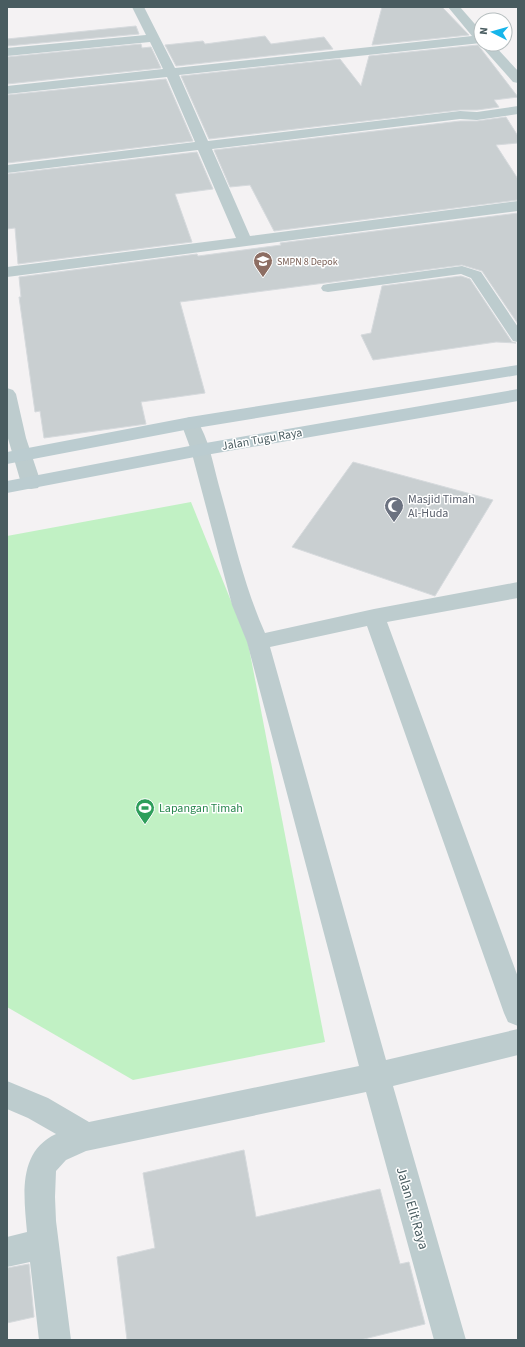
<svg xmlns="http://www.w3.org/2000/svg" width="525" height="1347" font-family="'Source Sans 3',sans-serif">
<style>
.green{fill:#c1f1c4}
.building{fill:#c9cfd1;stroke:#d6dadd}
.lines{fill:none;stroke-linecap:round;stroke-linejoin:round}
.lane{fill:#bdccce;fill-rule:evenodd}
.street{fill:#bdccce;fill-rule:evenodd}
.secondary{fill:#bbccd0;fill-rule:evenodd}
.labels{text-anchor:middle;stroke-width:3;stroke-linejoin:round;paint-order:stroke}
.far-education-label{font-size:10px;fill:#785e54;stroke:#fff;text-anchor:start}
.street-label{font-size:12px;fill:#495c60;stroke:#fff}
.worship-label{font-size:12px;fill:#5b616d;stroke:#fff;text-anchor:start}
.leisure-label{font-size:12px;fill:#27864d;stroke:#fff;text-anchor:start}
.near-street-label{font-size:14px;fill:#495c60;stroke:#fff}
</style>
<rect width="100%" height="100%" fill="#f4f2f3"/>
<path class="green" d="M191,502L248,643L325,1042L133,1080L7,1007V536Z"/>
<path class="building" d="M382,7H442L469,35L372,45Z
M136,26L139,34L7,46V39Z
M265,36L271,44L324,37L333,49L176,66L165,45L203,41L205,44Z
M141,44L142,48L151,47L161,68L7,84V57Z
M478,45L518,97L494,100L499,107L477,110H460L209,139L181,76L340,59L361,86L369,56Z
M166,79L193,141L7,163V95Z
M506,117L518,136V143L496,145L518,179V200L274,231L250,185L230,187L214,150L460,121H477Z
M197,152L213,189L175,194L192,242L18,264L15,228L7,229V174Z
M518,213V324L482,271L462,265L180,302L205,393L141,402L146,424L44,438L40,411L35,412L19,297H21L19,277L197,254L198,256L281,245L280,243Z
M461,276L470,279L512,342L516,343L496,342L373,360L361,335L371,333L382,286Z
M353,462L493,500L435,596L292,547Z
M244,1150L256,1217L380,1189L400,1264L409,1262L425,1324L360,1340H127L117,1257L155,1248L143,1173Z
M29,1264L34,1317L7,1323V1268Z"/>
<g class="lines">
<path class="lane" d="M462,266L481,272L518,327V342L513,341L471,278L461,274L328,292L323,291L321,288L323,285L328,284Z"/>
<path class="street" d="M132,7H144L175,68L472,36L448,7H460L481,31V44H493L518,71V83L513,82L482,47L481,43L179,75L208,141L460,111L477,112L518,106V114L477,120L460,119L212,149L250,236L518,201V211L7,277V267L236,238L198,150L7,173V165L195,142L167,77L7,94V86L163,69L150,42L7,56V48L146,35Z
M7,388L13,390L16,394L26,438L41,483L38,488L31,489L24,488L21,483L7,435Z
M190,417L196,419C209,438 213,464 219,486C233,535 244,586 265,633L374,609L518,582V598L387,622L518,977V1026L508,1022L504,1013L367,626L270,647L386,1060L518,1029V1055L393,1086L466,1340H434L366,1092L86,1151L66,1160L56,1171L55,1197L56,1221L71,1340H39L30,1262L7,1267V1237L27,1232C24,1197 17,1152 56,1134L28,1118L7,1109V1081L48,1098L89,1122L359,1066L247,642L232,605L191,450L181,423L184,419Z"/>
<path class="secondary" d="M518,365V375L190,429L7,464V452L190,417Z
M518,389V401L200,456L7,493V481L200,444Z"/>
</g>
<defs>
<g id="school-pin" transform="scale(1)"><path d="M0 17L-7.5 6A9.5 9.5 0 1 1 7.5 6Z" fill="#8d6e63" stroke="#fff"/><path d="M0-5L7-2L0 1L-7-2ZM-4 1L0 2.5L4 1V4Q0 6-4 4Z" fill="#fff"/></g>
<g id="mosque-pin" transform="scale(1)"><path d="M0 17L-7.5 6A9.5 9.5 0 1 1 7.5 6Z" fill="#6b7280" stroke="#fff"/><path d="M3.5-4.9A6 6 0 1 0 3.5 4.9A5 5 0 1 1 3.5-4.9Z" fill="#fff"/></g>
<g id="stadium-pin" transform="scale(1)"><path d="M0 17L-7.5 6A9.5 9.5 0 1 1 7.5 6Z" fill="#2e9e5b" stroke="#fff"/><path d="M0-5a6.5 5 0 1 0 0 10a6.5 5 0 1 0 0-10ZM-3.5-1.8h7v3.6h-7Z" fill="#fff"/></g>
</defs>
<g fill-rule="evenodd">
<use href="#school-pin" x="263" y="261"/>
<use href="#mosque-pin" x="394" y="506"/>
<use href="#stadium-pin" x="145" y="808"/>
</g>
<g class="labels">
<g class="far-education-label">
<text x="277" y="265">SMPN 8 Depok</text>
</g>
<g class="street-label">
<text transform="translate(262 439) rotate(-10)" y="4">Jalan Tugu Raya</text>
</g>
<g class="worship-label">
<text x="408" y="503">Masjid Timah<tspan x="408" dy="14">Al-Huda</tspan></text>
</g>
<g class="leisure-label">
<text x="159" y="812">Lapangan Timah</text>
</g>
<g class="near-street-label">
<text transform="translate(413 1208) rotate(74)" y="5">Jalan Elit Raya</text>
</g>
</g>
<rect width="525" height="1347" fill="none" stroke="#495c60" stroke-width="16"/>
<g transform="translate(493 32) rotate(276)"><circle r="19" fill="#ffffff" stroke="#b6bebf"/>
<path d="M0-3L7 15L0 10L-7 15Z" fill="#16b5ea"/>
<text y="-6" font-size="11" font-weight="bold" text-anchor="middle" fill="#495c60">N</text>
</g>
</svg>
